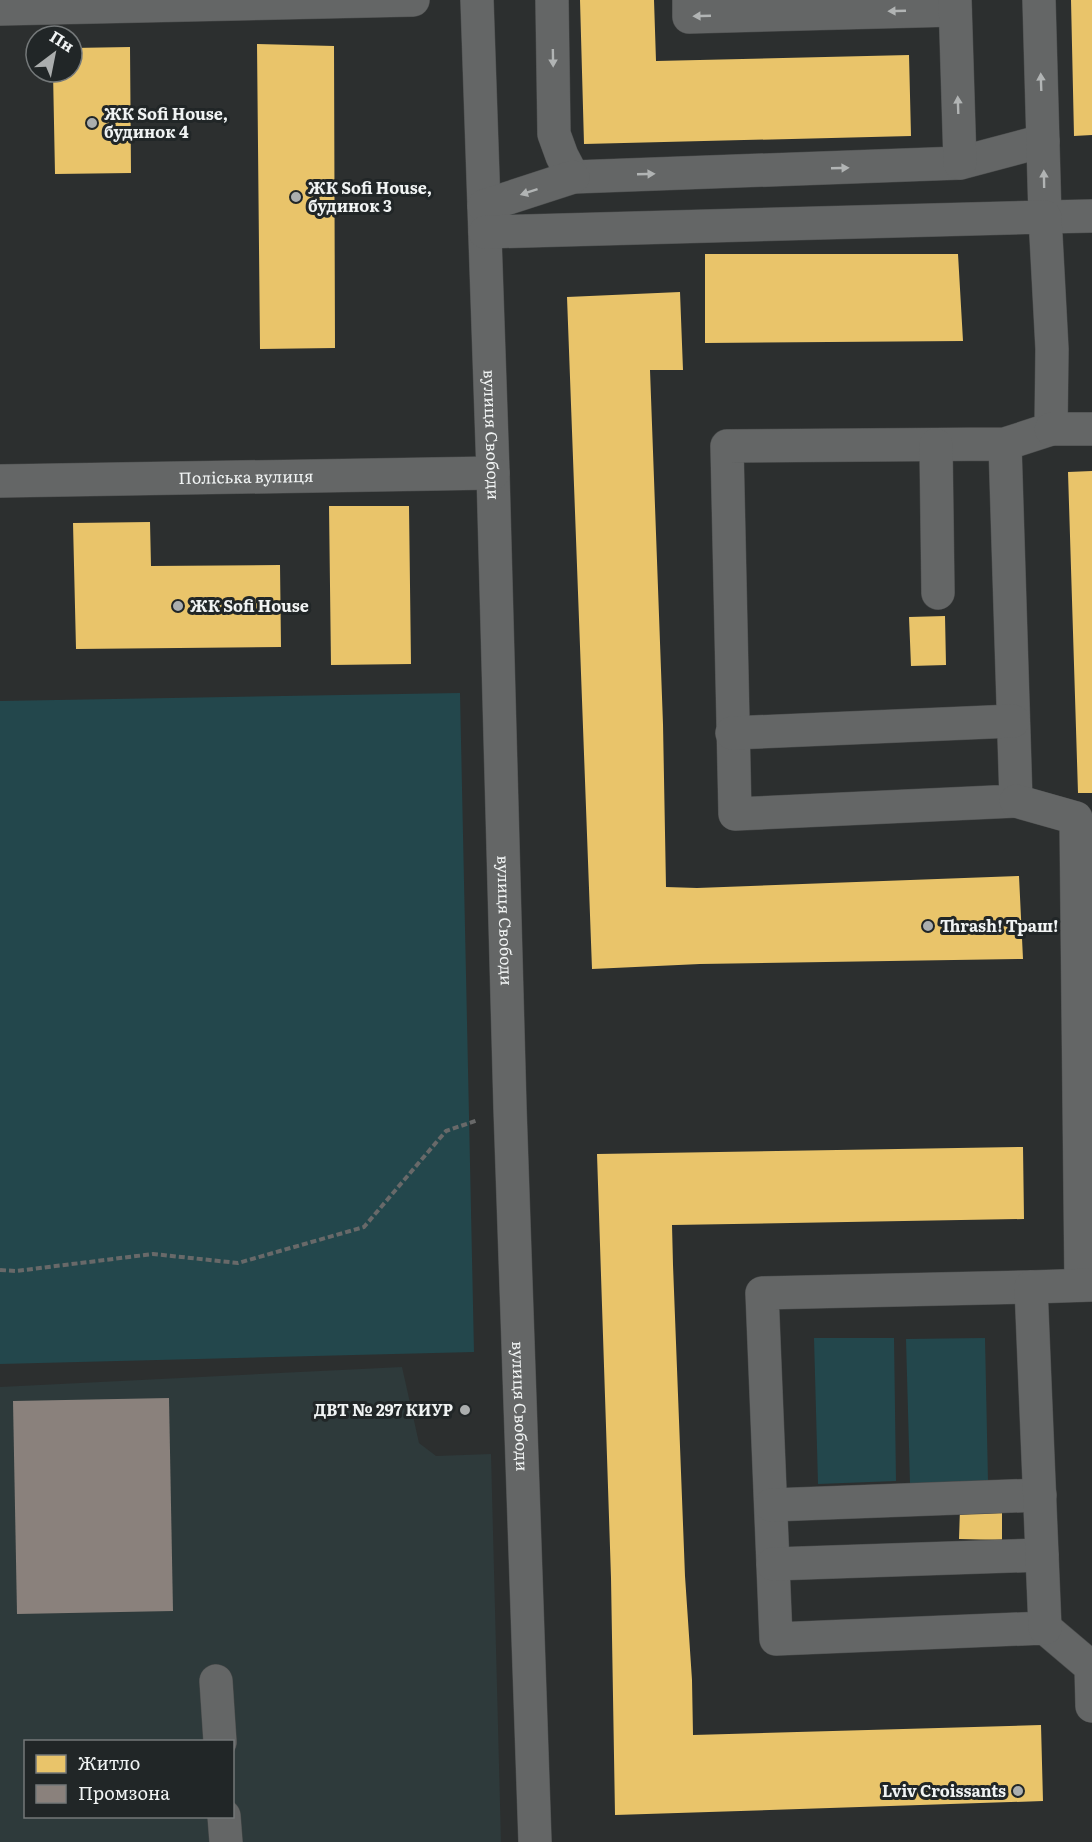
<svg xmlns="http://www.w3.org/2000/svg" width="1092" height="1842" font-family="Literata,serif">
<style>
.built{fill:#2e3a3b;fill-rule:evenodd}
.green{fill:#23474c}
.homes{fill:#e9c46a}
.industry{fill:#8a817c}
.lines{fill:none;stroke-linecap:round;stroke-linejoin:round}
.minor-casing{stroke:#494b4b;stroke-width:34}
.path{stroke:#686969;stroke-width:4;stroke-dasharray:6 3;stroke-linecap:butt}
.minor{stroke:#646666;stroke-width:33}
.oneway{fill:#b1b4b4}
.poi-dot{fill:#abaeae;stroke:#212627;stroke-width:2}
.labels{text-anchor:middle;stroke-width:6;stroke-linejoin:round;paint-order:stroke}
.poi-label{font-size:16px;font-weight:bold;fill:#f0f3f3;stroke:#212627;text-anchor:start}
.street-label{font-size:16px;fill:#f0f3f3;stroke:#212627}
</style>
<rect width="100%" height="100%" fill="#2c2f2f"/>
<path class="built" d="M402,1367L419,1443L436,1456L491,1454L501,1842H0V1387ZM26,1742H232V1816H26Z"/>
<path class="green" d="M460,693L474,1352L0,1364V701Z
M814,1338H894L896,1481L818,1484Z
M985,1338L988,1482L910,1484L906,1339Z"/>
<path class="homes" d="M580,0H654L656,61L909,55L911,136L584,144Z
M1071,0H1092V135L1074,136Z
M257,44L334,46L335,348L260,349Z
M130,47L131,173L55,174L53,72H72V48Z
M705,254H958L963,341L705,343Z
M680,292L683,370H650L663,724L666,887L697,888L1019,876L1023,959L700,964L592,969L567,297Z
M1092,471V793H1078L1068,472Z
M329,506H409L411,664L331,665Z
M150,522L151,566L280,565L281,647L76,649L73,523Z
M945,616L946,665L911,666L909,617Z
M1023,1147L1024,1219L672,1225L673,1265L685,1576L692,1680L693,1735L1041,1725L1043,1801L615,1815L611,1578L597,1154Z
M960,1509L1002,1510V1540L959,1539Z"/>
<path class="industry" d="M169,1398L173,1611L17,1614L13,1401Z"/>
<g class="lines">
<g class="minor-casing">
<g id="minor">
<path id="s1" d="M477,0L493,473L510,1108L535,1842"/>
<path d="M552,0L554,134L562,156L573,177L960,163L1043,141"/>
<path d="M689,0V17L955,10"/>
<path d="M955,0L960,163"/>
<path d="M1039,0L1045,217L1092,216"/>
<path d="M0,9L413,0"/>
<path d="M484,206L573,177"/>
<path d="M485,232L1045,217L1052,349L1051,429L1005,444L727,446L735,814L1016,801L1005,444"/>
<path d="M1051,429H1092"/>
<path d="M936,445L938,593"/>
<path id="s2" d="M0,481L493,473"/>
<path d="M732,733L1013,721"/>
<path d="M1016,801L1076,818L1081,1285"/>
<path d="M1031,1287L762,1293L776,1639L1045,1628L1091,1667L1092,1706"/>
<path d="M771,1505L1040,1495"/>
<path d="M773,1564L1042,1555"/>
<path d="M1045,1628L1031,1287L1092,1285"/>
<path d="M216,1681L220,1742"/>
<path d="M224,1816L226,1842"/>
</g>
</g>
<path class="path" d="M0,1270L16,1271L153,1254L238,1263L364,1227L446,1131L478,1120"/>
<use href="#minor" class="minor"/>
</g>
<defs><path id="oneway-solid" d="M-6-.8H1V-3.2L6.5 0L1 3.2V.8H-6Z" transform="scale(1.5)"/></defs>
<g class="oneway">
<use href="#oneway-solid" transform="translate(897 11) rotate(178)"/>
<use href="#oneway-solid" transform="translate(702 16) rotate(178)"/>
<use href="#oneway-solid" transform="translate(553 58) rotate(89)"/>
<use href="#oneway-solid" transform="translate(1041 82) rotate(-92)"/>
<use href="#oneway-solid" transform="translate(958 105) rotate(-92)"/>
<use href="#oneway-solid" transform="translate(840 168) rotate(-2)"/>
<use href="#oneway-solid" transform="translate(646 174) rotate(-2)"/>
<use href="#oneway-solid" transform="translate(1044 179) rotate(-91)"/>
<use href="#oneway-solid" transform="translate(529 192) rotate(162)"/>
</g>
<g class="poi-dot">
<circle cx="92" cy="123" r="6"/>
<circle cx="296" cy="197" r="6"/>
<circle cx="178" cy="606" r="6"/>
<circle cx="928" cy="926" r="6"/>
<circle cx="465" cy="1410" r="6"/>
<circle cx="1018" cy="1791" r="6"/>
</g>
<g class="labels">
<g class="poi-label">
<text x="104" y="120">ЖК Sofi House,<tspan x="104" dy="18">будинок 4</tspan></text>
<text x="308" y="194">ЖК Sofi House,<tspan x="308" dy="18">будинок 3</tspan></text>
<text x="190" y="612">ЖК Sofi House</text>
<text x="940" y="932">Thrash! Траш!</text>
<text x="453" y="1416" text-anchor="end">ДВТ № 297 КИУР</text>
<text x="1006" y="1797" text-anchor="end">Lviv Croissants</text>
</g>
<g class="street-label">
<text dy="6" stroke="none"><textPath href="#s1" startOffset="435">вулиця Свободи</textPath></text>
<text dy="6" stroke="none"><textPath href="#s2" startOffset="246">Поліська вулиця</textPath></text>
<text dy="6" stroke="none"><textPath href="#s1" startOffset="921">вулиця Свободи</textPath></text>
<text dy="6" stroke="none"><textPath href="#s1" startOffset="1407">вулиця Свободи</textPath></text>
</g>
</g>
<rect x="24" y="1740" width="210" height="78" fill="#212627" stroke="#747879" stroke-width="1.5"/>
<rect x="36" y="1755" width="30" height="18" fill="#e9c46a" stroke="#747879" stroke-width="1.5"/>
<text x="78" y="1770" font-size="18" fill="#f0f3f3">Житло</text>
<rect x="36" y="1785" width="30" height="18" fill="#8a817c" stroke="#747879" stroke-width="1.5"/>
<text x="78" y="1800" font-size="18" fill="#f0f3f3">Промзона</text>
<g transform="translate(54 54) rotate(32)"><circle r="28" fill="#212627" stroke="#747879" stroke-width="1.5"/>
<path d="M0-4.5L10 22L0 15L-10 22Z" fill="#abaeae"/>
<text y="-9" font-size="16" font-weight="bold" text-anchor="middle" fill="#f0f3f3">Пн</text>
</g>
</svg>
